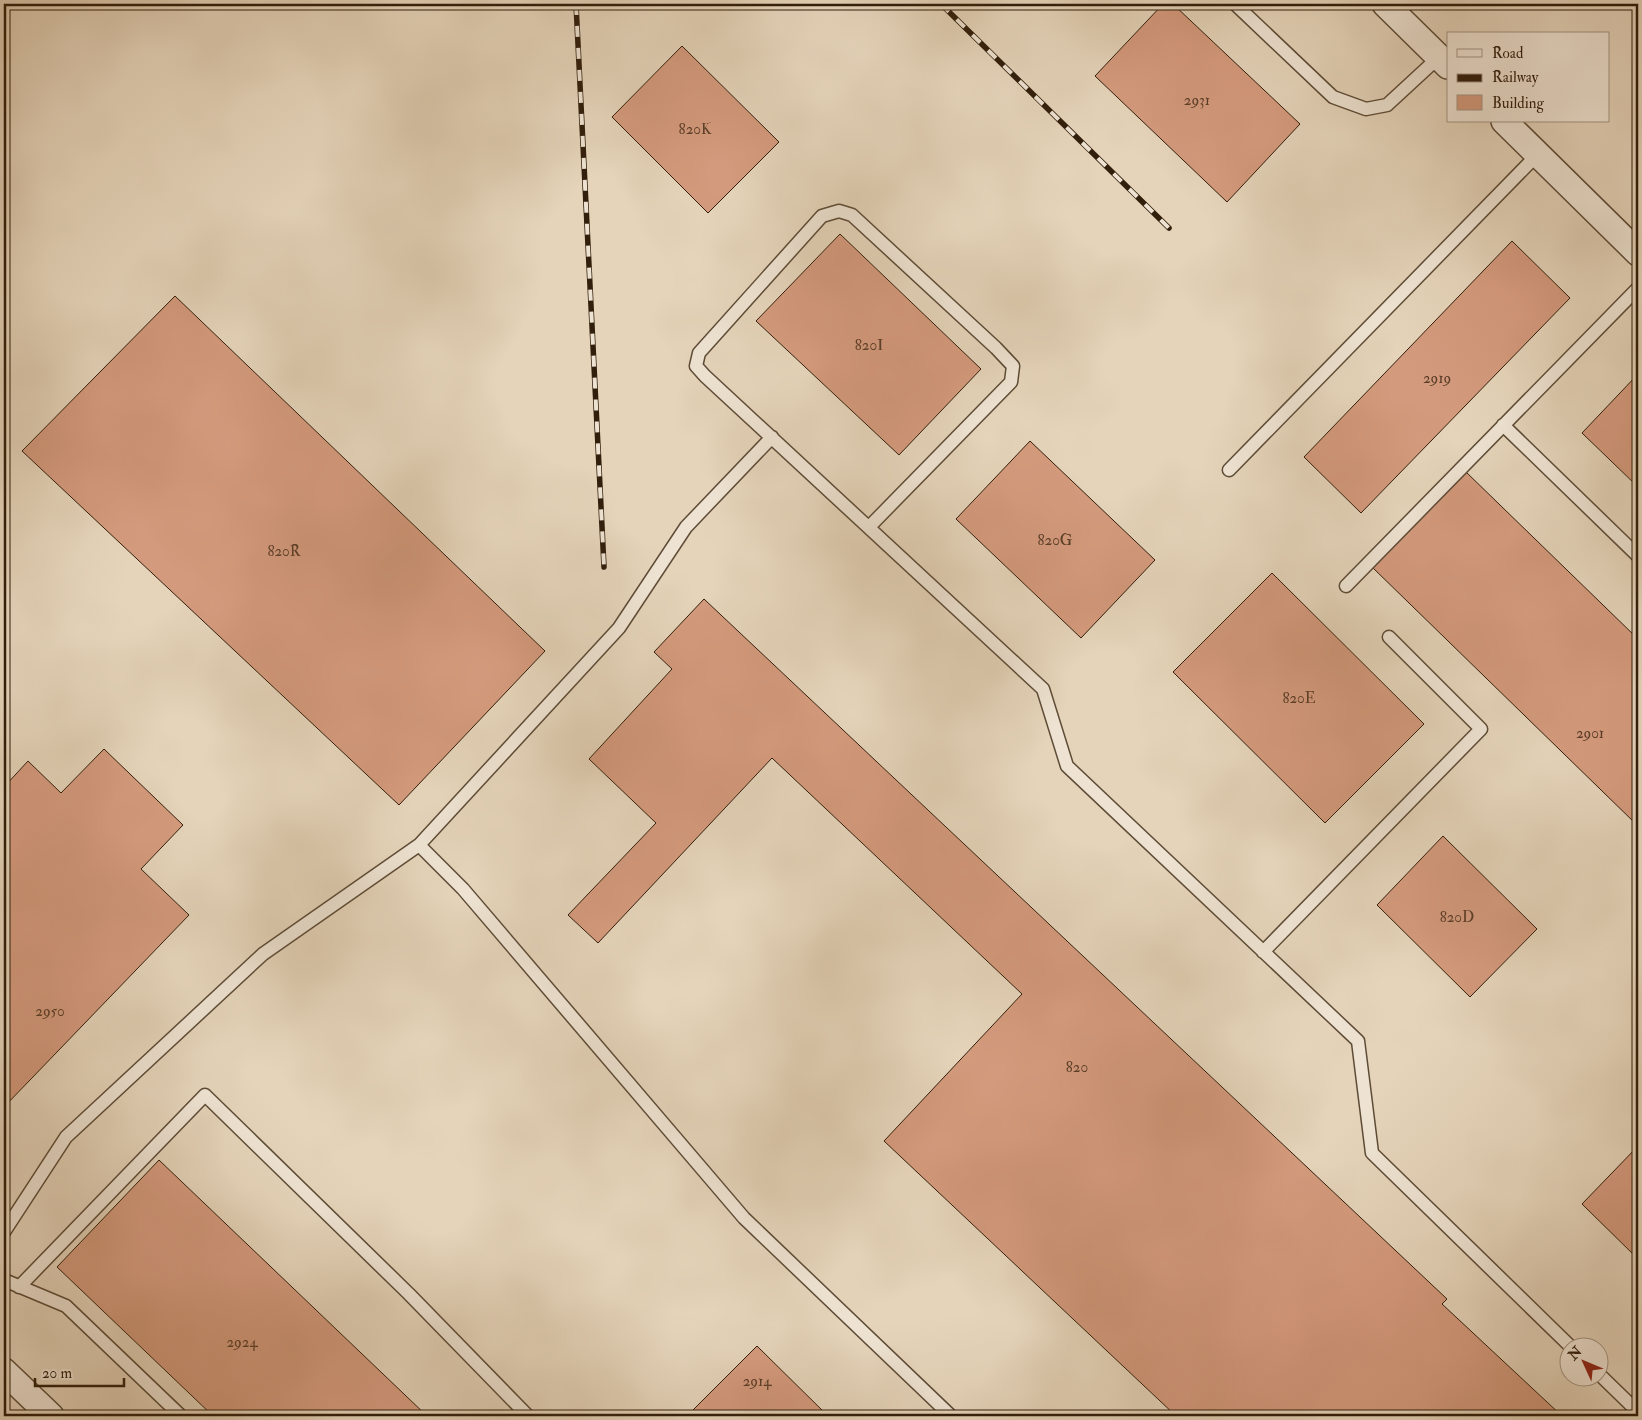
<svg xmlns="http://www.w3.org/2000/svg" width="1642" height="1420" font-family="'IM FELL Double Pica',serif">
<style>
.building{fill:#d49a7d;stroke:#311e0b}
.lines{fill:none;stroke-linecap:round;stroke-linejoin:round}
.service-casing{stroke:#5e4c37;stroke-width:15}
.minor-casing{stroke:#5e4c37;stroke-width:28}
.service{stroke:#eee3d2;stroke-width:12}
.minor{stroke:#eee3d2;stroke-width:25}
.rail-casing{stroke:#311e0b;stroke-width:5.5}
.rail{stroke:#eee3d2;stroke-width:4;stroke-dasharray:11;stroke-linecap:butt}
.labels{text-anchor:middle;stroke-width:4.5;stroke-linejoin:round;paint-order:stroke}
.number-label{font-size:15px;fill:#5a3d28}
</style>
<rect width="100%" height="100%" fill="#e5d4ba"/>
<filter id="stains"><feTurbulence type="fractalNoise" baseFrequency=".004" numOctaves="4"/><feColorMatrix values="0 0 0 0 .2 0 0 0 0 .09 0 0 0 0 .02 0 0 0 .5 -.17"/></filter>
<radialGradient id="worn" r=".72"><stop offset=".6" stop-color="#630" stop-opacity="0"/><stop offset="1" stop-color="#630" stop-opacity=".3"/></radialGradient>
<path class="building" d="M1163,4H1173L1300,124L1227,202L1095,76Z
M682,46L779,142L708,213L612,117Z
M840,234L981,369L899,455L756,321Z
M1512,241L1570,298L1361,513L1304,457Z
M175,296L545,651L399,805L22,451Z
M1638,374V487L1582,433Z
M1030,441L1155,560L1081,638L956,519Z
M1465,471L1638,639V826L1372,567Z
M1272,573L1424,724L1325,823L1173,672Z
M704,599L1447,1299L1442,1304L1562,1416H1176L884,1141L1022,994L772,758L598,943L568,915L656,823L589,759L672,669L654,652Z
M104,749L183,825L141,869L189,915L4,1107V787L28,761L61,793Z
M1443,836L1537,929L1470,997L1377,905Z
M1638,1146V1259L1582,1204Z
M159,1160L427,1416H213L57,1267Z
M757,1346L828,1416H687Z"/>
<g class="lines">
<g class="service-casing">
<path id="service" d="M1235,4L1333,97L1366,109L1387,105L1439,57
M1503,425L1638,556
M1229,470L1538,154
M869,527L1011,382L1013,366L996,348L852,215L839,211L822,216L699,353L696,366L705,376L1043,689L1067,766L1358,1041L1372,1153L1572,1348
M1346,586L1638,288
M419,845L463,889L744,1218L951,1416
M1263,952L1481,729L1389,637
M4,1232L66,1137L263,954L419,845L619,628L686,527L772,437
M4,1280L66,1306L181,1416
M19,1287L205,1095L409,1294L528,1416
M1600,1375L1638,1412"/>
</g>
<g class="minor-casing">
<path id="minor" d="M1385,4L1448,66
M1504,121L1638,253
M4,1371L51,1416"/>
</g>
<use href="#service" class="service"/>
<use href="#minor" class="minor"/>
<g class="rail-casing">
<path id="rail" d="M576,4L604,567
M941,4L1169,228"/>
</g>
<use href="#rail" class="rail"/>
</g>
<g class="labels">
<g class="number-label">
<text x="1197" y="105">2931</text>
<text x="695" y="134">820K</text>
<text x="869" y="350">820I</text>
<text x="1437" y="383">2919</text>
<text x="1055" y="545">820G</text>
<text x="284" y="556">820R</text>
<text x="1299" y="703">820E</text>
<text x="1590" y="738">2901</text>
<text x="1457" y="922">820D</text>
<text x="50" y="1016">2950</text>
<text x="1077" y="1072">820</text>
<text x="242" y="1347">2924</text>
<text x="757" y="1386">2914</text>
</g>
</g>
<rect width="1642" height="1420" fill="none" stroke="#e5d4ba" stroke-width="20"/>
<rect x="5" y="5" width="1632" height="1410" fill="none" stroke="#311e0b" stroke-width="2.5"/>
<rect x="10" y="10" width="1622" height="1400" fill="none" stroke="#311e0b"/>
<rect x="1447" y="32" width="162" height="90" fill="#eee3d2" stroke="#a29482"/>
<rect x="1457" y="49" width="25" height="8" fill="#eee3d2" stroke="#a29482"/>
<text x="1492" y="58" font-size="15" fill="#311e0b">Road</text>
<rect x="1457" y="74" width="25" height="8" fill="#311e0b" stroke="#a29482"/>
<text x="1492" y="82" font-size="15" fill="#311e0b">Railway</text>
<rect x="1457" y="95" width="25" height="15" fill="#d49a7d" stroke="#a29482"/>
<text x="1492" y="108" font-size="15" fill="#311e0b">Building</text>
<g transform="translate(1584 1362) rotate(314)"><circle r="24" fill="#eee3d2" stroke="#a29482"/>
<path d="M0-4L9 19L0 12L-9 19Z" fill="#8f2418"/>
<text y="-8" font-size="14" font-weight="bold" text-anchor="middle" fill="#311e0b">N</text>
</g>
<path d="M35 1378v8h89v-8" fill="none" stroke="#311e0b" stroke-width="2.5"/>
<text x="42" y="1378" font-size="15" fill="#311e0b" stroke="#eee3d2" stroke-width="4" paint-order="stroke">20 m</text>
<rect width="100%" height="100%" filter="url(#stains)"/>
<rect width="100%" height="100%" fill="url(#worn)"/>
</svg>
